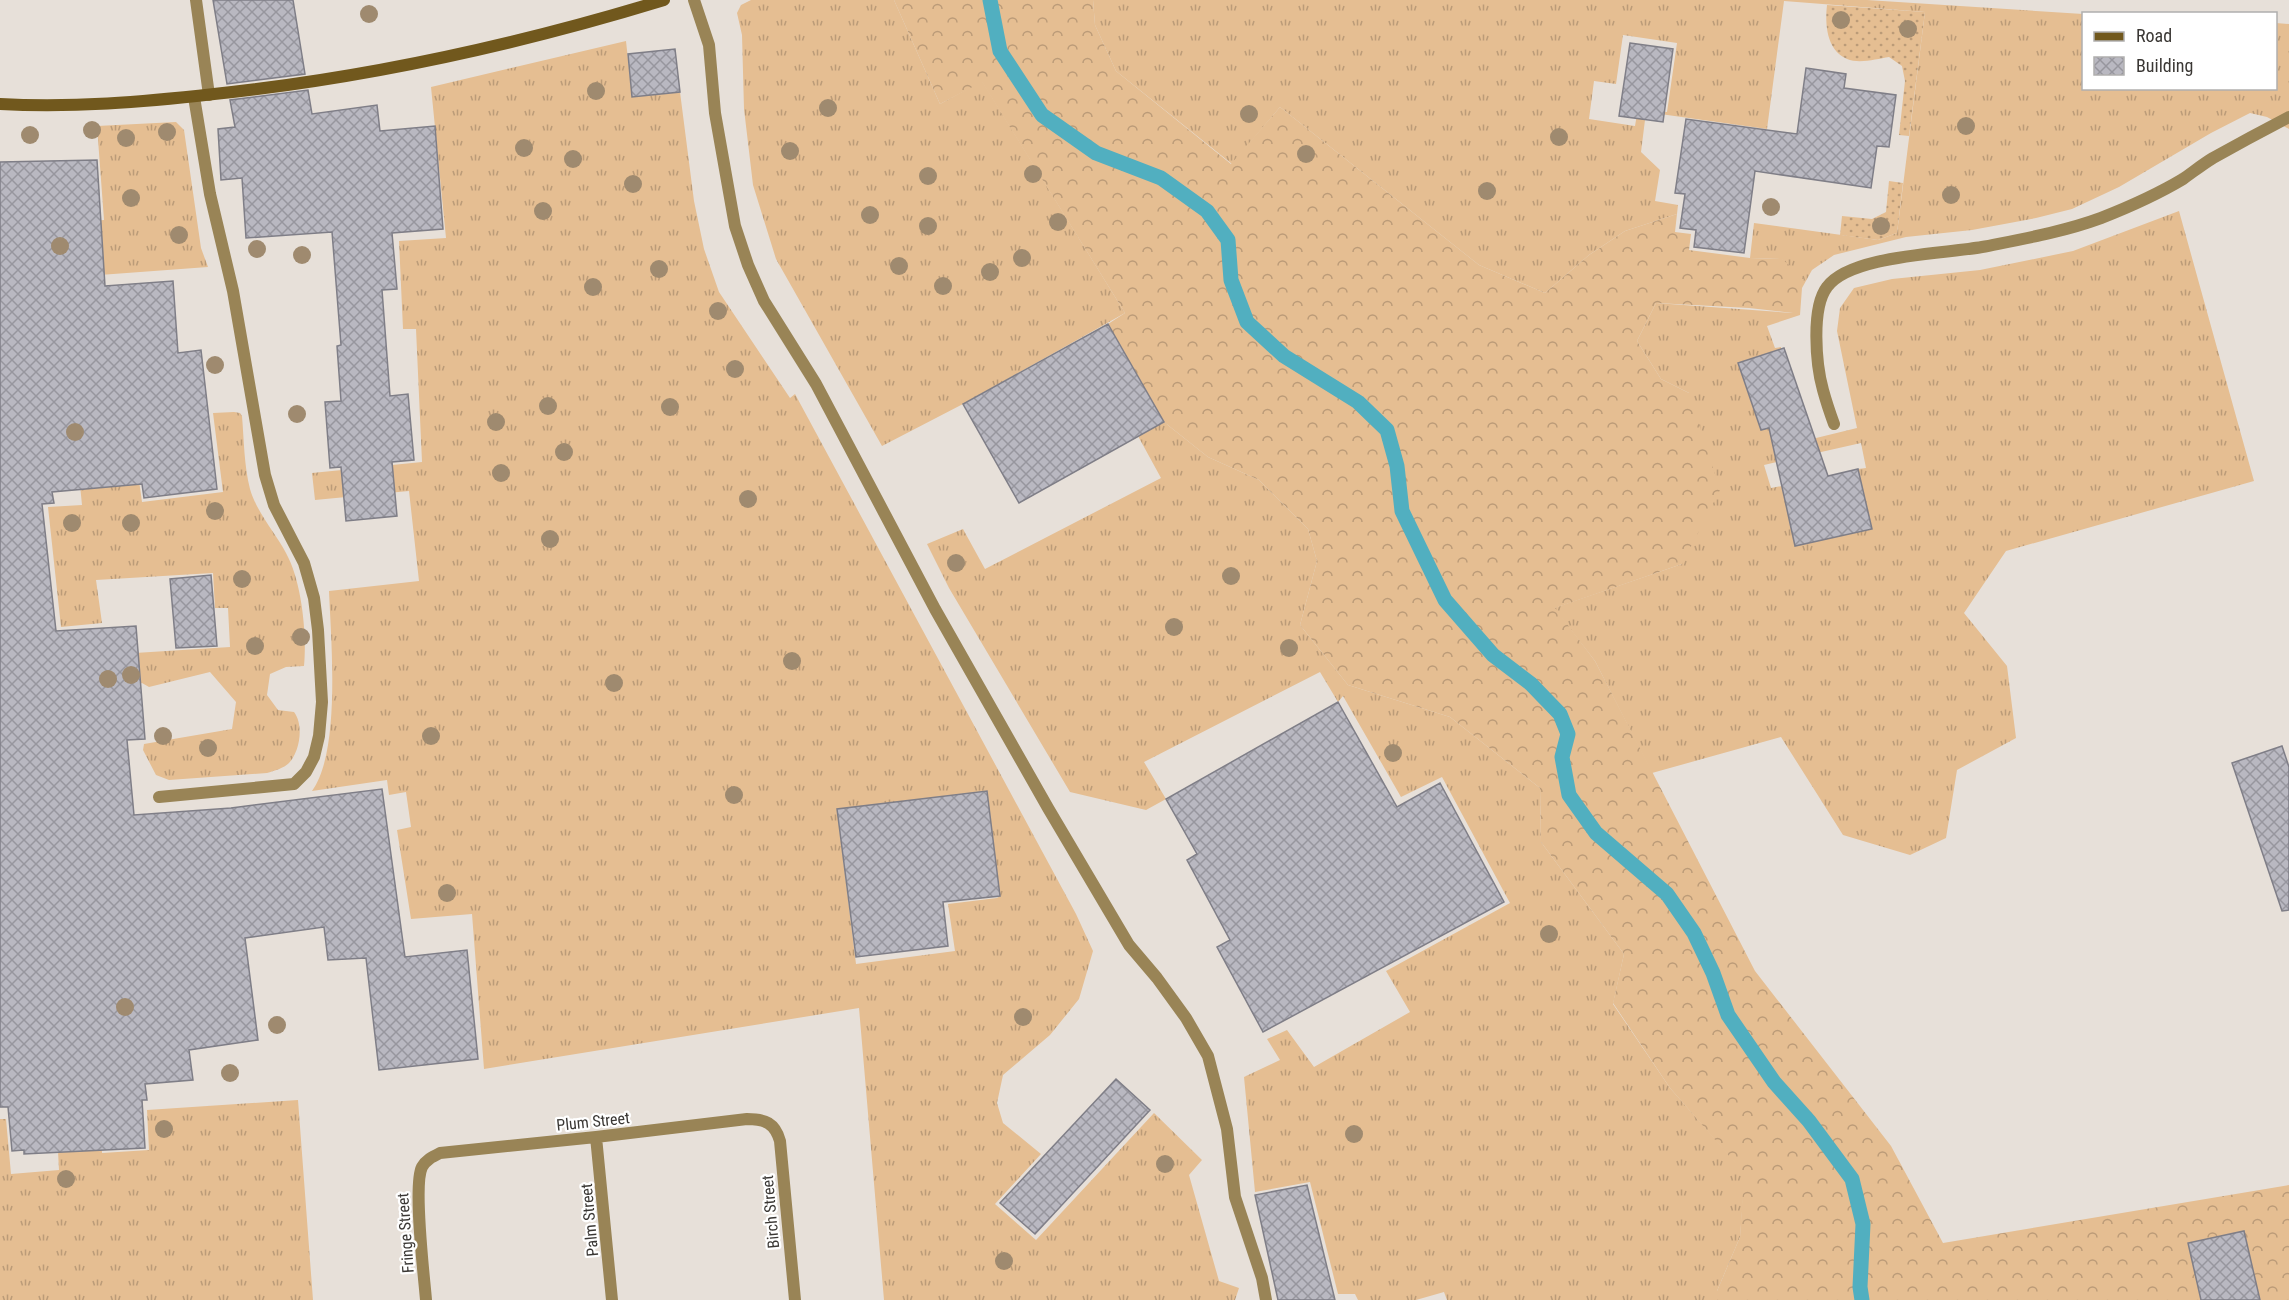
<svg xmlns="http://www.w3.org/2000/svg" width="2289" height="1300" font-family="'Roboto Condensed',sans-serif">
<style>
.grass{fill:url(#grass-tufts);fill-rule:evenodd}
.forest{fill:url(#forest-crowns)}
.garden{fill:url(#garden-dots)}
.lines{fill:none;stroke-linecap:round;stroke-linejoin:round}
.stream{stroke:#51afc0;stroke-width:15}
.building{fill:url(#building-cross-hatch);stroke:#7f7e87;stroke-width:1.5}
.lane{stroke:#998456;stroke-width:12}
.street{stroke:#998456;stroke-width:12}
.secondary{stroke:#71581d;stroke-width:12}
.tree{fill:#9f8a6f}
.labels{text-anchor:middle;stroke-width:4.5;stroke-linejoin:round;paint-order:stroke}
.street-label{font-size:16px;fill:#3a3734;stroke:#fff}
</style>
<defs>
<pattern id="grass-tufts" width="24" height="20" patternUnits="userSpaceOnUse" patternTransform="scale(1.5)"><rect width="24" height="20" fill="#e5be92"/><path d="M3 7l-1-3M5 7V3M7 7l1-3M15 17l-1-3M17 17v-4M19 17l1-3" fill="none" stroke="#bb9b78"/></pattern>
<pattern id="forest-crowns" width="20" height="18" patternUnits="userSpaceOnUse" patternTransform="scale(1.5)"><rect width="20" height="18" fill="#e5be92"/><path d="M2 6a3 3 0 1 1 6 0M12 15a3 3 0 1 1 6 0" fill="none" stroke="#bb9b78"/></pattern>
<pattern id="garden-dots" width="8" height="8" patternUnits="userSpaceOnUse" patternTransform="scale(1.5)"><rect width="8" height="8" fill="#e5be92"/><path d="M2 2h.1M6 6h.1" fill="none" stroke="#bb9b78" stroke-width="1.8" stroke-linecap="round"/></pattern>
<pattern id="building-cross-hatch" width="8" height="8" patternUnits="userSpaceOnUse" patternTransform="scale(1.5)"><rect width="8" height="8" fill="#b9b8c1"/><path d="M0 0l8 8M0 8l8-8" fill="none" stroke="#97969e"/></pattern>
</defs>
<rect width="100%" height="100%" fill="#e7e0d9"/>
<path class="grass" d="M751,0H894L940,104L982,81L1125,313L963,404L882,446L776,259L753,185L744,109L742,35L737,13L741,5Z
M1093,0H1867L2083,14L2084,88H2276V23L2289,24V129L2267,117L2250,113L2211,133L2119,187L2072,209L2036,218L1972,230L1906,237L1834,255L1812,270L1802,288L1800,315L1767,326L1775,348L1781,347V349L1739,364L1762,430L1807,415L1812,439L1857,428L1837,331L1840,308L1854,288L1892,279L1980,270L2073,251L2179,211L2254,481L2006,551L1964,613L2007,666L2016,738L1957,770L1946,838L1910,855L1843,835L1781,737L1652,773L1595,661L1554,608L1682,564L1689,393L1661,379L1637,341L1656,303L1793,313L1782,259L1750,258L1754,223L1878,240L1897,233L1925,12L1784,1L1767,129L1646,112L1641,152L1660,170L1655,201L1678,205L1677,214L1625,231L1589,255L1545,293L1479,265L1280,107L1232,164L1116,71L1095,25ZM1623,35L1677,43L1667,112L1638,108L1635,126L1589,119L1594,81L1616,84ZM1861,443L1866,468L1858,469L1872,529L1795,546L1782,486L1771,488L1764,465Z
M626,41L632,96L680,92L694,201L704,249L719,292L790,398L795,394L1076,914L1093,951L1079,999L1050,1035L1003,1075L997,1103L1003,1123L1041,1154L995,1204L1036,1240L1154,1113L1202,1160L1189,1175L1219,1281L1239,1288L1235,1300H884L859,1008L484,1069L472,914L411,919L397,830L411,827L406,792L389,795L387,780L312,791C341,751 331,641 329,591L419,581L409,491L315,500L312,473L422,462L416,329H403L399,241L446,238L431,87ZM987,791L1000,896L997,898L948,904L955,951L856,964L837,809Z
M176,122L184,130L201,248L208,267L32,280L48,224L104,220L97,126Z
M234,412L240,413L242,416C244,440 244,466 250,489C257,513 275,532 286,553C302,582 307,634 304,666L286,667L270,674L267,695L278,710L294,712C304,725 300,751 289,763C284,768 274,771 267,773L169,780L156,775L143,750L144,744L232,729L236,702L210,672L149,687L142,683L112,693L119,654L230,647L228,608H215L213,573L96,580L102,623L61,627L48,507L82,505L78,465L135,452L142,502L223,492L213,413Z
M1164,422L1208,457L1259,480L1308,529L1317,561L1300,625L1348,685L1450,717L1540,788L1541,842L1624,954L1613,1004L1670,1088L1745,1173L1740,1237L1717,1291V1300H1447L1444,1292L1416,1300H1358L1355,1294H1338L1310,1182L1255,1192L1244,1077L1280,1060L1267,1039L1287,1030L1314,1067L1410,1012L1386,971L1510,903L1442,777L1401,797L1343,696L1338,702L1320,672L1144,762L1166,799L1146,810L1070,792L949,588L927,544L963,529L985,569L1161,478L1138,436Z
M298,1100L313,1300H0V1119H6L11,1174L59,1170L56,1115L100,1112L102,1153L149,1150L147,1110Z"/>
<path class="forest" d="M894,0H1093L1095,25L1116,71L1231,164L1280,107L1479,265L1545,293L1589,255L1625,231L1677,214L1675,232L1691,234L1689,250L1750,258L1782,259L1804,278L1793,313L1749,308L1656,303L1637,341L1661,379L1689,393L1720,490L1682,564L1555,608L1595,661L1755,971L1891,1146L1943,1243L2289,1185V1300H1717V1291L1740,1237L1744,1173L1670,1088L1613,1003L1624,954L1541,842L1540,788L1450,717L1348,685L1300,625L1317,561L1308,529L1259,480L1208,457L1164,422L1108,324L1125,313L982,82L940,104Z"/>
<path class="garden" d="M1827,5L1925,12L1909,136L1899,135L1905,81L1902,66L1889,57C1877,59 1859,64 1847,59C1826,50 1825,23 1827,5Z
M1889,181L1903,183L1897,233L1878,240L1840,235L1842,216L1872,219L1886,212Z"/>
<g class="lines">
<path class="stream" d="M990,0L1000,51L1042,115L1096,153L1161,178L1207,211L1228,240L1231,280L1247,322L1284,356L1358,402L1387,430L1397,466L1402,511L1445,600L1493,655L1531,684L1560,714L1568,734L1562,757L1569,795L1596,833L1667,894L1694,933L1713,973L1728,1015L1774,1082L1809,1121L1852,1179L1863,1224L1860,1287L1862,1300"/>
</g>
<path class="building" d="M213,0H293L305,74L227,84Z
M1630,43L1673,49L1663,122L1619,116Z
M675,49L680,92L632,97L628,54Z
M1806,68L1846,74L1844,88L1896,95L1889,147L1877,146L1871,188L1755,171L1744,253L1694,247L1696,230L1680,228L1685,194L1675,193L1686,119L1797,134Z
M308,90L312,114L377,105L380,131L435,126L443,229L392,233L397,289L382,290L390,396L408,394L414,460L392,462L397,516L346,521L341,467L330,468L325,402L341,401L337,346L341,345L332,232L246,238L242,178L221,180L218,129L235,127L230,100Z
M97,160L105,286L173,281L178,353L201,350L217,489L144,498L142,484L52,492L54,503L42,504L56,631L136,626L145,739L127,740L134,815L231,808L382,789L405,957L467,950L478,1059L379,1070L366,958L328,960L324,927L245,938L258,1040L189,1050L193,1080L145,1084L147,1100H142L145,1148L24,1154V1150L12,1151L8,1107H0V162Z
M1108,324L1164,422L1019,503L963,404Z
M1784,348L1828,476L1858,469L1872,529L1795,546L1769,428L1761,430L1738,363Z
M211,575L217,646L176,648L170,579Z
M1338,702L1397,807L1440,783L1504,902L1263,1032L1217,947L1230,940L1187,860L1197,854L1166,799Z
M2282,746L2289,767V910L2282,911L2232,763Z
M987,791L1000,896L943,902L948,946L856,957L837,809Z
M1116,1079L1150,1110L1035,1234L1000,1203Z
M1307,1185L1335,1300H1278L1255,1195Z
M2244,1231L2260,1300H2201L2188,1243Z"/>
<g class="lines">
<path class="lane" d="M196,0L209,95
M1834,424C1830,413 1826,401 1823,390C1816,365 1811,308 1827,287C1850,255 1943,254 1982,247C2022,239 2063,232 2101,218C2129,207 2158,194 2183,179C2193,172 2203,164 2213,158C2238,144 2264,130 2289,117"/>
<path class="street" d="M694,0L709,45L715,113L735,226L748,265L764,301L816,384L935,609L1048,808L1129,945L1157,978L1186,1018L1208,1056L1227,1129L1235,1197L1262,1278L1266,1300
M159,797L294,784L306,772L314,757L319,736L322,702L318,630L314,598L304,563L274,505L265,475L233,291L210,194L194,97
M596,1137L612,1300
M426,1300C424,1275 413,1185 422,1167C426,1160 432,1157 440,1153L596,1137L747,1119C765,1119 775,1123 780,1141L795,1300"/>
<path class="secondary" d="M0,104C72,108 143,102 214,94C366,78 517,45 664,0"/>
</g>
<g class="tree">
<circle cx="369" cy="14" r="9"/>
<circle cx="1841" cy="20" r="9"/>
<circle cx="1908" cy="29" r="9"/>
<circle cx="596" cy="91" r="9"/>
<circle cx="828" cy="108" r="9"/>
<circle cx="1249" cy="114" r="9"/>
<circle cx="1966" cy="126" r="9"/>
<circle cx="92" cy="130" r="9"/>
<circle cx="167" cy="132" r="9"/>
<circle cx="30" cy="135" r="9"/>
<circle cx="1559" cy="137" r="9"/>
<circle cx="126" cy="138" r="9"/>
<circle cx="524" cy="148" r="9"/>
<circle cx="790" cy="151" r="9"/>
<circle cx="1306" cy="154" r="9"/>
<circle cx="573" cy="159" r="9"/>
<circle cx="1033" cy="174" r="9"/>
<circle cx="928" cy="176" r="9"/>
<circle cx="633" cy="184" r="9"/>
<circle cx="1487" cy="191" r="9"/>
<circle cx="1951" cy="195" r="9"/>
<circle cx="131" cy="198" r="9"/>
<circle cx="1771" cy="207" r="9"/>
<circle cx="543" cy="211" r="9"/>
<circle cx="870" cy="215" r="9"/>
<circle cx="1058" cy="222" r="9"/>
<circle cx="928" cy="226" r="9"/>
<circle cx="1881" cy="226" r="9"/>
<circle cx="179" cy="235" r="9"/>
<circle cx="60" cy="246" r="9"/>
<circle cx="257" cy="249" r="9"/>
<circle cx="302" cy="255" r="9"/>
<circle cx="1022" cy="258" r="9"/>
<circle cx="899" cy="266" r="9"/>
<circle cx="659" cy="269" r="9"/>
<circle cx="990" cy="272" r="9"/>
<circle cx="943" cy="286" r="9"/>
<circle cx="593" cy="287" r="9"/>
<circle cx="718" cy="311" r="9"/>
<circle cx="215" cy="365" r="9"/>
<circle cx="735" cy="369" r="9"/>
<circle cx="548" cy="406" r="9"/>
<circle cx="670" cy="407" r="9"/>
<circle cx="297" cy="414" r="9"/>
<circle cx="496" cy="422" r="9"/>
<circle cx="75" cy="432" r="9"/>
<circle cx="564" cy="452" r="9"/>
<circle cx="501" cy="473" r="9"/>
<circle cx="748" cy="499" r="9"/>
<circle cx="215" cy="511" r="9"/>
<circle cx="72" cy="523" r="9"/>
<circle cx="131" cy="523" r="9"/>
<circle cx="550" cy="539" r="9"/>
<circle cx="956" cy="563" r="9"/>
<circle cx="1231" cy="576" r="9"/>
<circle cx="242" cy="579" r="9"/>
<circle cx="1174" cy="627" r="9"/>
<circle cx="301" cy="637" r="9"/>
<circle cx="255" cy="646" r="9"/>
<circle cx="1289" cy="648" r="9"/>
<circle cx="792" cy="661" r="9"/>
<circle cx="131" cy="675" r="9"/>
<circle cx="108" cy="679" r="9"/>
<circle cx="614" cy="683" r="9"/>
<circle cx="163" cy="736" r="9"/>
<circle cx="431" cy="736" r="9"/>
<circle cx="208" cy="748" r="9"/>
<circle cx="1393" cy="753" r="9"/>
<circle cx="734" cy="795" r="9"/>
<circle cx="447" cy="893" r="9"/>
<circle cx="1549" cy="934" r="9"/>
<circle cx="125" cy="1007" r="9"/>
<circle cx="1023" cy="1017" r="9"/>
<circle cx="277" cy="1025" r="9"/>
<circle cx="230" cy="1073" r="9"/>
<circle cx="164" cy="1129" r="9"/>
<circle cx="1354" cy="1134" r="9"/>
<circle cx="1165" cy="1164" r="9"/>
<circle cx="66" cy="1179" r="9"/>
<circle cx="1004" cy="1261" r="9"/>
</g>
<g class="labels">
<g class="street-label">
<text transform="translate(593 1121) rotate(-6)" y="6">Plum Street</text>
<text transform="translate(770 1212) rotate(-95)" y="6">Birch Street</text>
<text transform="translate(589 1220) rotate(-95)" y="6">Palm Street</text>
<text transform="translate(405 1233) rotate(-94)" y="6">Fringe Street</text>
</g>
</g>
<rect x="2082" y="12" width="195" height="78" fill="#ffffff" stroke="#b0afae" stroke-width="1.5"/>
<rect x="2094" y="32" width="30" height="9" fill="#71581d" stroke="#b0afae" stroke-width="1.5"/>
<text x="2136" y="42" font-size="18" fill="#3a3734">Road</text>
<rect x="2094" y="57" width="30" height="18" fill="url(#building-cross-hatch)" stroke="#b0afae" stroke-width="1.5"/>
<text x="2136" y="72" font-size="18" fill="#3a3734">Building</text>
</svg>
